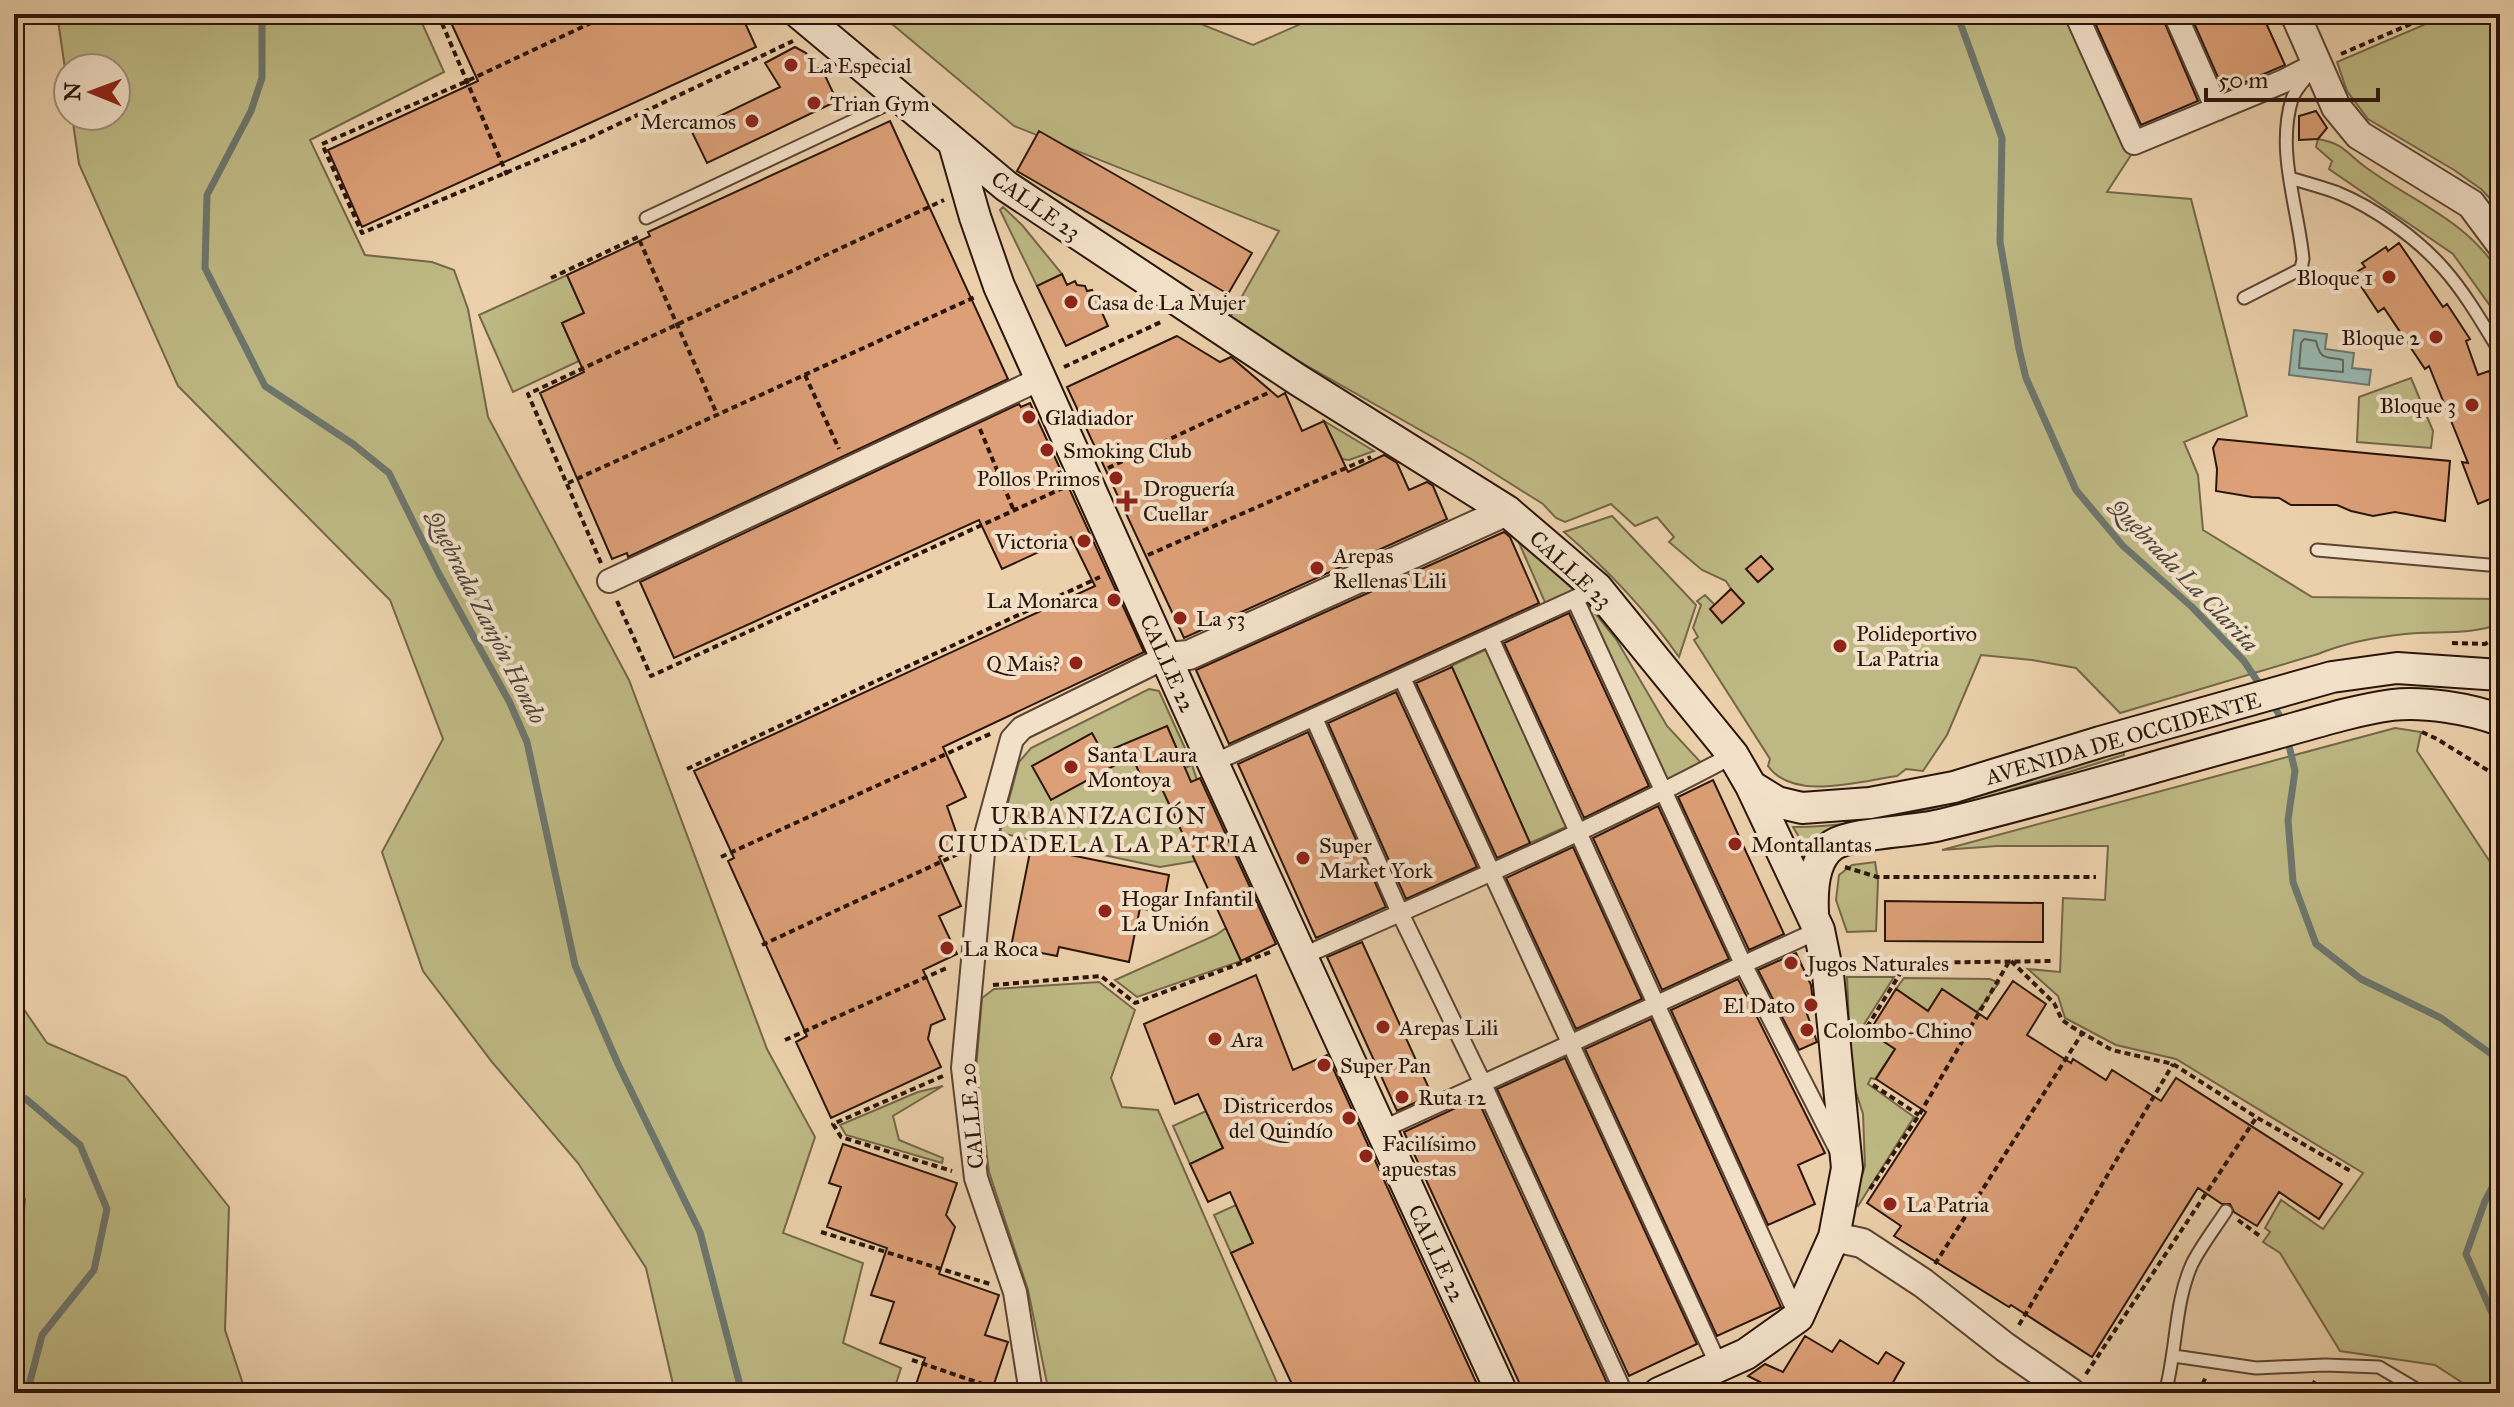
<svg xmlns="http://www.w3.org/2000/svg" width="2514" height="1407" font-family="'IM FELL Great Primer',serif">
<style>
.green{fill:#beb984;stroke:#746748;stroke-width:2}
.water{fill:#99b6ae;stroke:#6d766d;stroke-width:2}
.lines{fill:none;stroke-linecap:round;stroke-linejoin:round}
.shore{stroke:#62665c;stroke-width:2}
.stream{stroke:#6d766d;stroke-width:7}
.building{fill:#dc9f77;stroke:#2b150b;stroke-width:2}
.service-casing{stroke:#5b4433;stroke-width:15}
.pedestrian-casing{stroke:#5b4433;stroke-width:20}
.minor-casing{stroke:#5b4433;stroke-width:26}
.tertiary-casing{stroke:#5b4433;stroke-width:32}
.secondary-casing{stroke:#2b150b;stroke-width:34}
.path{stroke:#2b150b;stroke-width:4;stroke-dasharray:6 4;stroke-linecap:butt}
.service{stroke:#f2e0c8;stroke-width:11}
.pedestrian{stroke:#f2e0c8;stroke-width:16}
.minor{stroke:#f2e0c8;stroke-width:22}
.tertiary{stroke:#f2e0c8;stroke-width:28}
.secondary{stroke:#f2e0c8;stroke-width:30}
.poi-dot{fill:#8f2418;stroke:#f2e0c8;stroke-width:3}
.labels{text-anchor:middle;stroke-width:8;stroke-linejoin:round;paint-order:stroke}
.poi-label{font-size:22px;fill:#2b150b;stroke:#f2e0c8;text-anchor:start}
.street-label{font-size:22px;fill:#2b150b;stroke:#f2e0c8}
.water-label{font-size:24px;font-style:italic;fill:#4c453c;stroke:#f2e0c8}
.neighbourhood-label{font-size:24px;letter-spacing:2px;fill:#2b150b;stroke:#f2e0c8}
</style>
<rect width="100%" height="100%" fill="#ebd0ab"/>
<filter id="stains"><feTurbulence type="fractalNoise" baseFrequency=".0025" numOctaves="4"/><feColorMatrix values="0 0 0 0 .2 0 0 0 0 .09 0 0 0 0 .02 0 0 0 .5 -.17"/></filter>
<radialGradient id="worn" r=".72"><stop offset=".6" stop-color="#630" stop-opacity="0"/><stop offset="1" stop-color="#630" stop-opacity=".3"/></radialGradient>
<path class="green" d="M57,14H418L444,72L310,140L365,255L432,262L454,270L468,309L488,417L629,680L767,1049L815,1137L783,1233L863,1263L843,1343L901,1368L893,1393H675L646,1268L578,1163L492,1062L423,971L382,852L443,739L390,600L178,386L79,164L72,116H116V68H68V89Z
M880,14H1176L1253,45L1323,14H2070L2133,152L2107,192L2191,199L2247,416L2184,442L2198,475L2203,530L2312,597L2500,599V624C2470,635 2437,631 2405,634C2376,637 2345,643 2318,654L2120,713L2076,668L2032,660L1981,655L1947,735L1923,771L1906,769L1897,776C1861,781 1793,802 1768,766L1770,759L1694,640L1698,637L1693,628L1701,605L1697,601L1705,595L1715,605L1731,589L1726,581L1702,570L1669,542L1674,537L1657,517L1635,526L1611,504L1565,522L1556,518L1543,504L1473,460L1228,321L1279,231L1014,126Z
M2449,14H2500V209L2481,189L2454,170L2368,119L2347,91L2337,62Z
M2318,139C2342,143 2346,152 2364,166C2409,200 2467,220 2498,271C2504,283 2500,323 2500,338L2491,324L2498,317L2453,254L2329,169L2332,161L2316,147Z
M1003,207L1022,225L1062,274L1037,286L1000,210Z
M567,275L584,313L562,323L579,361L513,392L479,315Z
M2411,378L2433,431L2431,448L2357,442L2359,397Z
M1324,421L1374,451L1349,460L1342,459Z
M1612,516L1696,605L1679,657C1646,610 1608,570 1564,532Z
M1517,538L1577,593L1547,607Z
M1586,602L1616,639L1667,726L1705,767L1665,785L1581,604Z
M1489,648L1568,826L1530,843L1451,666Z
M1149,689L1159,691L1189,757L1182,761L1167,726L1127,744L1145,785L1192,765L1197,780L1196,861L1160,867L1000,833L1019,762L1031,748Z
M2395,728L2421,732L2417,751L2500,877V1393H2478L2435,1365L2340,1351L2280,1253L2263,1242L2270,1232L2265,1228L2281,1200L2323,1229L2363,1173L2176,1059L2116,1045L2065,1018L2058,996L2028,969L2060,972L2063,898L2105,900L2108,846H1997L1942,850Z
M2123,750L2124,755L1959,806L1826,832L1805,847L1793,827C1902,827 2019,783 2123,750Z
M1875,862L1878,881L1876,931L1847,932L1836,900L1839,875L1852,865Z
M1226,928L1241,961L1137,997L1115,980L1216,935Z
M1847,977H1894L1863,1026L1895,1049L1875,1079L1871,1078L1868,1084L1914,1117L1858,1206L1854,1201L1865,1166L1863,1114L1854,1086L1851,1066Z
M1904,978L1990,979L1999,983L1977,1012L1942,990L1928,1011L1896,989Z
M1099,982L1135,1010L1111,1078L1122,1107L1158,1110L1278,1385L1262,1393H1049L1028,1290L989,1172L976,1069L982,998L994,989Z
M14,995L47,1043L126,1077L229,1207L225,1330L246,1393H14V1278L19,1266L25,1199L14,1188Z
M943,1086L893,1116L899,1140L943,1158L942,1163L846,1135L840,1125L918,1092Z
M1206,1111L1223,1149L1190,1164L1173,1126Z
M1236,1205L1253,1243L1231,1253L1214,1215Z"/>
<path class="water" d="M2294,330L2327,334L2325,349L2354,353L2352,368L2371,370L2369,385L2289,375Z"/>
<g class="lines">
<path class="shore" d="M2304,339L2316,341C2321,361 2325,356 2343,360V372L2299,368L2301,343Z"/>
<path class="stream" d="M262,14V78L251,111L207,195L205,268L265,386L353,444L389,473L439,574L510,703L527,742L575,965L618,1064L700,1232L742,1393
M1957,14L2002,138L2000,242L2019,349L2026,378L2076,490L2123,546L2192,607L2244,661L2262,688
M2271,701L2285,725
M2287,737L2295,771L2288,820L2293,882L2316,944L2361,979L2441,1018L2494,1056L2500,1073
M14,1094L26,1099L80,1145L107,1209L94,1270L42,1335L27,1393
M2500,1173L2485,1201L2466,1254L2500,1331"/>
</g>
<path class="building" d="M447,14H741L756,47L362,227L328,150L478,81Z
M2091,14H2161L2198,101L2141,125Z
M2190,14H2262L2285,65L2224,91Z
M795,47L806,53L815,70L821,67L837,101L707,163L691,130L780,87L765,63Z
M2316,111L2327,128L2318,139L2299,140V116Z
M890,121L1008,379L628,557L627,553L612,559L540,393L584,372L562,323L584,313L567,275L650,236L648,232Z
M1039,131L1252,253L1228,294L1017,171Z
M2399,243L2443,307L2447,304L2470,339L2466,341L2478,375L2489,371L2500,398V420L2493,423L2500,441V495L2478,504L2462,462L2468,463L2429,366L2425,369L2384,308L2378,312L2353,274L2365,267L2362,263L2386,247L2388,251Z
M1062,274L1067,285L1075,281L1077,285L1085,286L1087,291L1092,290L1108,326L1066,346L1037,286Z
M1177,336L1220,362L1231,357L1278,397L1285,393L1302,431L1324,421L1348,472L1384,455L1397,463L1409,490L1427,482L1433,486L1447,519L1184,638L1067,387Z
M1030,403L1144,652L943,747L966,797L947,806L961,846L939,857L961,906L939,916L957,954L923,970L945,1019L931,1025L928,1039L941,1067L831,1118L796,1042L807,1036L728,861L734,858L694,771L1095,586L1071,537L1002,569L979,520L674,658L640,582L1019,404L1021,407Z
M2218,439L2450,461L2445,521L2395,512L2373,516L2351,511L2337,505H2291L2279,498L2252,497L2216,491L2217,469L2213,448Z
M1504,532L1510,537L1539,603L1229,744L1196,670Z
M1761,556L1773,569L1758,582L1746,569Z
M1731,589L1744,603L1722,623L1710,609Z
M1569,613L1649,786L1584,818L1504,643Z
M1452,667L1530,843L1497,858L1416,683Z
M1396,692L1477,867L1406,899L1328,723Z
M1167,726L1191,782L1200,778L1276,944L1241,961L1158,780L1145,786L1132,756L1051,800L1032,766L1092,733L1103,753Z
M1308,732L1386,907L1316,938L1238,764Z
M1713,780L1784,934L1749,950L1678,797Z
M1658,806L1729,959L1662,990L1593,838Z
M1031,847L1169,875L1162,913L1140,908L1129,962L1059,947L1057,956L1011,947Z
M1573,847L1642,999L1576,1029L1506,878Z
M1885,901L2043,903V942L1885,941Z
M1362,942L1432,1095L1397,1111L1327,957Z
M1796,953L1811,985L1814,1011L1807,1014L1817,1042L1799,1050L1758,970Z
M1256,975L1293,1070L1327,1055L1481,1393H1296L1231,1253L1253,1243L1230,1192L1208,1202L1190,1164L1223,1148L1198,1094L1175,1104L1144,1024Z
M1738,979L1825,1153L1798,1165L1815,1204L1768,1225L1671,1010Z
M2013,981L2046,1004L2027,1035L2071,1063L2073,1059L2106,1080L2112,1070L2161,1101L2176,1078L2342,1184L2319,1219L2279,1192L2257,1226L2234,1212L2230,1204H2222L2198,1188L2092,1357L2011,1305L2009,1307L1894,1236L1901,1226L1867,1203L1926,1112L1876,1079L1895,1049L1869,1032L1896,989L1928,1011L1942,989L1987,1019Z
M1651,1019L1781,1307L1717,1336L1585,1049Z
M1565,1058L1697,1344L1629,1376L1497,1089Z
M1477,1098L1608,1385L1592,1393H1524L1404,1132Z
M843,1144L957,1183L946,1215L955,1227L939,1274L999,1295L985,1335L1008,1342L991,1393H913L925,1358L880,1343L894,1302L871,1295L887,1248L827,1227L841,1187L829,1183Z
M1805,1336L1832,1352L1840,1340L1878,1364L1886,1352L1904,1363L1887,1393H1782L1748,1376L1765,1364L1783,1372Z"/>
<g class="lines">
<g class="service-casing">
<path id="service" d="M2290,178C2306,183 2322,187 2338,193C2375,208 2418,239 2444,269C2466,294 2483,324 2500,352
M646,218L899,99
M2244,298L2301,269L2303,259C2298,207 2276,151 2292,99C2295,90 2304,81 2310,73
M2317,550L2500,566
M2174,1356L2256,1368L2325,1365L2379,1367L2423,1393
M2165,1393C2177,1351 2174,1304 2192,1264C2201,1246 2215,1228 2226,1211"/>
</g>
<g class="pedestrian-casing">
<path id="pedestrian" d="M1575,599L1743,964L1838,1150
M1490,638L1798,1317
M1402,678L1719,1366
M1314,718L1400,913L1483,1084L1624,1393
M1213,763L1585,594
M1303,956C1447,892 1593,830 1733,755
M1381,1130L1819,930"/>
</g>
<g class="minor-casing">
<path id="minor" d="M2076,14L2134,143L2284,81L2317,64
M2175,14L2217,109
M609,581L1040,379
M1031,1393L1015,1292L976,1178L963,1068L984,842L1012,739L1022,728L1166,657"/>
</g>
<g class="tertiary-casing">
<path id="tertiary" d="M2295,14L2336,107L2359,135L2471,204L2500,243
M1166,657L1189,655L1507,511
M1834,1237L1862,1243L1923,1283L2005,1347L2071,1393"/>
</g>
<g class="secondary-casing">
<path id="secondary" d="M800,14L1006,186L1298,380L1507,511L1597,588L1733,755L1751,786L1819,930L1828,974L1847,1168L1834,1237L1798,1317L1746,1354L1659,1393
M954,144L975,217L999,286L1213,763L1502,1393
M1751,786L1777,802L1802,808L1870,803L1954,787L2100,742L2332,677L2397,668L2500,675
M1813,912C1812,890 1813,859 1833,845C1854,832 1914,832 1940,825C2049,799 2155,766 2263,737C2305,726 2349,711 2392,705C2423,701 2471,709 2500,720"/>
</g>
<path class="path" d="M438,14L507,175
M610,14L465,82L322,144L362,233L589,138L793,41
M2341,54L2434,14
M551,278L638,237L717,414
M1064,367L1161,322
M805,375L839,449
M980,429L1014,511
M1108,468L1270,392
M568,483L975,297
M1148,555L1371,457
M601,563L528,394L944,200
M617,601L651,676L1063,488
M2452,643L2485,644L2500,636
M2422,732L2437,739L2500,778
M687,769L1100,577
M721,857L992,733
M1845,867L1877,877H2096
M762,945L960,853
M1855,970L1906,963L2052,961
M993,985L1101,976L1135,1003L1273,951
M1867,1027L1906,964
M785,1040L949,967
M943,1076L833,1124L841,1137L952,1171
M1873,1085L1919,1115
M1870,1189L1919,1115L2010,960L2054,1003L2062,1020L2072,1027L2112,1050L2173,1064L2256,1117L2352,1172
M2238,1220L2260,1236
M821,1232L990,1284
M1935,1264L2083,1032
M2019,1325L2173,1064
M912,1360L1009,1393
M2086,1374L2256,1118
M2198,1393L2206,1377
M2308,1393L2315,1381"/>
<use href="#service" class="service"/>
<use href="#pedestrian" class="pedestrian"/>
<use href="#minor" class="minor"/>
<use href="#tertiary" class="tertiary"/>
<use href="#secondary" class="secondary"/>
</g>
<g class="poi-dot">
<circle cx="791" cy="65" r="8"/>
<circle cx="814" cy="103" r="8"/>
<circle cx="752" cy="121" r="8"/>
<circle cx="2389" cy="277" r="8"/>
<circle cx="1071" cy="302" r="8"/>
<circle cx="2436" cy="337" r="8"/>
<circle cx="2472" cy="405" r="8"/>
<circle cx="1029" cy="417" r="8"/>
<circle cx="1047" cy="450" r="8"/>
<circle cx="1116" cy="478" r="8"/>
<path d="M1123 489h8v8h8v8h-8v8h-8v-8h-8v-8h8z"/>
<circle cx="1084" cy="541" r="8"/>
<circle cx="1317" cy="568" r="8"/>
<circle cx="1114" cy="600" r="8"/>
<circle cx="1180" cy="618" r="8"/>
<circle cx="1840" cy="646" r="8"/>
<circle cx="1076" cy="663" r="8"/>
<circle cx="1071" cy="767" r="8"/>
<circle cx="1735" cy="844" r="8"/>
<circle cx="1303" cy="858" r="8"/>
<circle cx="1105" cy="911" r="8"/>
<circle cx="947" cy="948" r="8"/>
<circle cx="1791" cy="963" r="8"/>
<circle cx="1811" cy="1005" r="8"/>
<circle cx="1383" cy="1027" r="8"/>
<circle cx="1807" cy="1030" r="8"/>
<circle cx="1215" cy="1039" r="8"/>
<circle cx="1324" cy="1065" r="8"/>
<circle cx="1402" cy="1097" r="8"/>
<circle cx="1349" cy="1118" r="8"/>
<circle cx="1366" cy="1156" r="8"/>
<circle cx="1890" cy="1204" r="8"/>
</g>
<g class="labels">
<g class="poi-label">
<text x="807" y="73">La Especial</text>
<text x="830" y="111">Trian Gym</text>
<text x="736" y="129" text-anchor="end">Mercamos</text>
<text x="2373" y="285" text-anchor="end">Bloque 1</text>
<text x="1087" y="310">Casa de La Mujer</text>
<text x="2420" y="345" text-anchor="end">Bloque 2</text>
<text x="2456" y="413" text-anchor="end">Bloque 3</text>
<text x="1045" y="425">Gladiador</text>
<text x="1063" y="458">Smoking Club</text>
<text x="1100" y="486" text-anchor="end">Pollos Primos</text>
<text x="1143" y="496">Droguería<tspan x="1143" dy="25">Cuellar</tspan></text>
<text x="1068" y="549" text-anchor="end">Victoria</text>
<text x="1333" y="563">Arepas<tspan x="1333" dy="25">Rellenas Lili</tspan></text>
<text x="1098" y="608" text-anchor="end">La Monarca</text>
<text x="1196" y="626">La 53</text>
<text x="1856" y="641">Polideportivo<tspan x="1856" dy="25">La Patria</tspan></text>
<text x="1060" y="671" text-anchor="end">Q Mais?</text>
<text x="1087" y="762">Santa Laura<tspan x="1087" dy="25">Montoya</tspan></text>
<text x="1751" y="852">Montallantas</text>
<text x="1319" y="853">Super<tspan x="1319" dy="25">Market York</tspan></text>
<text x="1121" y="906">Hogar Infantil<tspan x="1121" dy="25">La Unión</tspan></text>
<text x="963" y="956">La Roca</text>
<text x="1807" y="971">Jugos Naturales</text>
<text x="1795" y="1013" text-anchor="end">El Dato</text>
<text x="1399" y="1035">Arepas Lili</text>
<text x="1823" y="1038">Colombo-Chino</text>
<text x="1231" y="1047">Ara</text>
<text x="1340" y="1073">Super Pan</text>
<text x="1418" y="1105">Ruta 12</text>
<text x="1333" y="1113" text-anchor="end">Districerdos<tspan x="1333" dy="25">del Quindío</tspan></text>
<text x="1382" y="1151">Facilísimo<tspan x="1382" dy="25">apuestas</tspan></text>
<text x="1906" y="1212">La Patria</text>
</g>
<g class="street-label">
<text transform="translate(1036 205) rotate(35)" y="8">CALLE 23</text>
<text transform="translate(1571 569) rotate(43)" y="8">CALLE 23</text>
<text transform="translate(1168 663) rotate(66)" y="8">CALLE 22</text>
<text transform="translate(2123 738) rotate(-16)" y="8">AVENIDA DE OCCIDENTE</text>
<text transform="translate(971 1116) rotate(-95)" y="8">CALLE 20</text>
<text transform="translate(1437 1253) rotate(65)" y="8">CALLE 22</text>
</g>
<g class="water-label">
<text transform="translate(2184 575) rotate(46)" y="8">Quebrada La Clarita</text>
<text transform="translate(486 617) rotate(63)" y="8">Quebrada Zanjón Hondo</text>
</g>
<g class="neighbourhood-label">
<text x="1099" y="824">URBANIZACIÓN<tspan x="1099" dy="28">CIUDADELA LA PATRIA</tspan></text>
</g>
</g>
<rect width="2514" height="1407" fill="none" stroke="#ebd0ab" stroke-width="48"/>
<rect x="16" y="16" width="2482" height="1375" fill="none" stroke="#2b150b" stroke-width="4"/>
<rect x="24" y="24" width="2466" height="1359" fill="none" stroke="#2b150b" stroke-width="2"/>
<g transform="translate(92 92) rotate(271)"><circle r="38" fill="#f2e0c8" stroke="#a28f7c" stroke-width="2"/>
<path d="M0-6L14 30L0 20L-14 30Z" fill="#8f2418"/>
<text y="-12" font-size="22" font-weight="bold" text-anchor="middle" fill="#2b150b">N</text>
</g>
<path d="M2206 88v12h172v-12" fill="none" stroke="#2b150b" stroke-width="4"/>
<text x="2218" y="88" font-size="24" fill="#2b150b" stroke="#f2e0c8" stroke-width="6" paint-order="stroke">50 m</text>
<rect width="100%" height="100%" filter="url(#stains)"/>
<rect width="100%" height="100%" fill="url(#worn)"/>
</svg>
